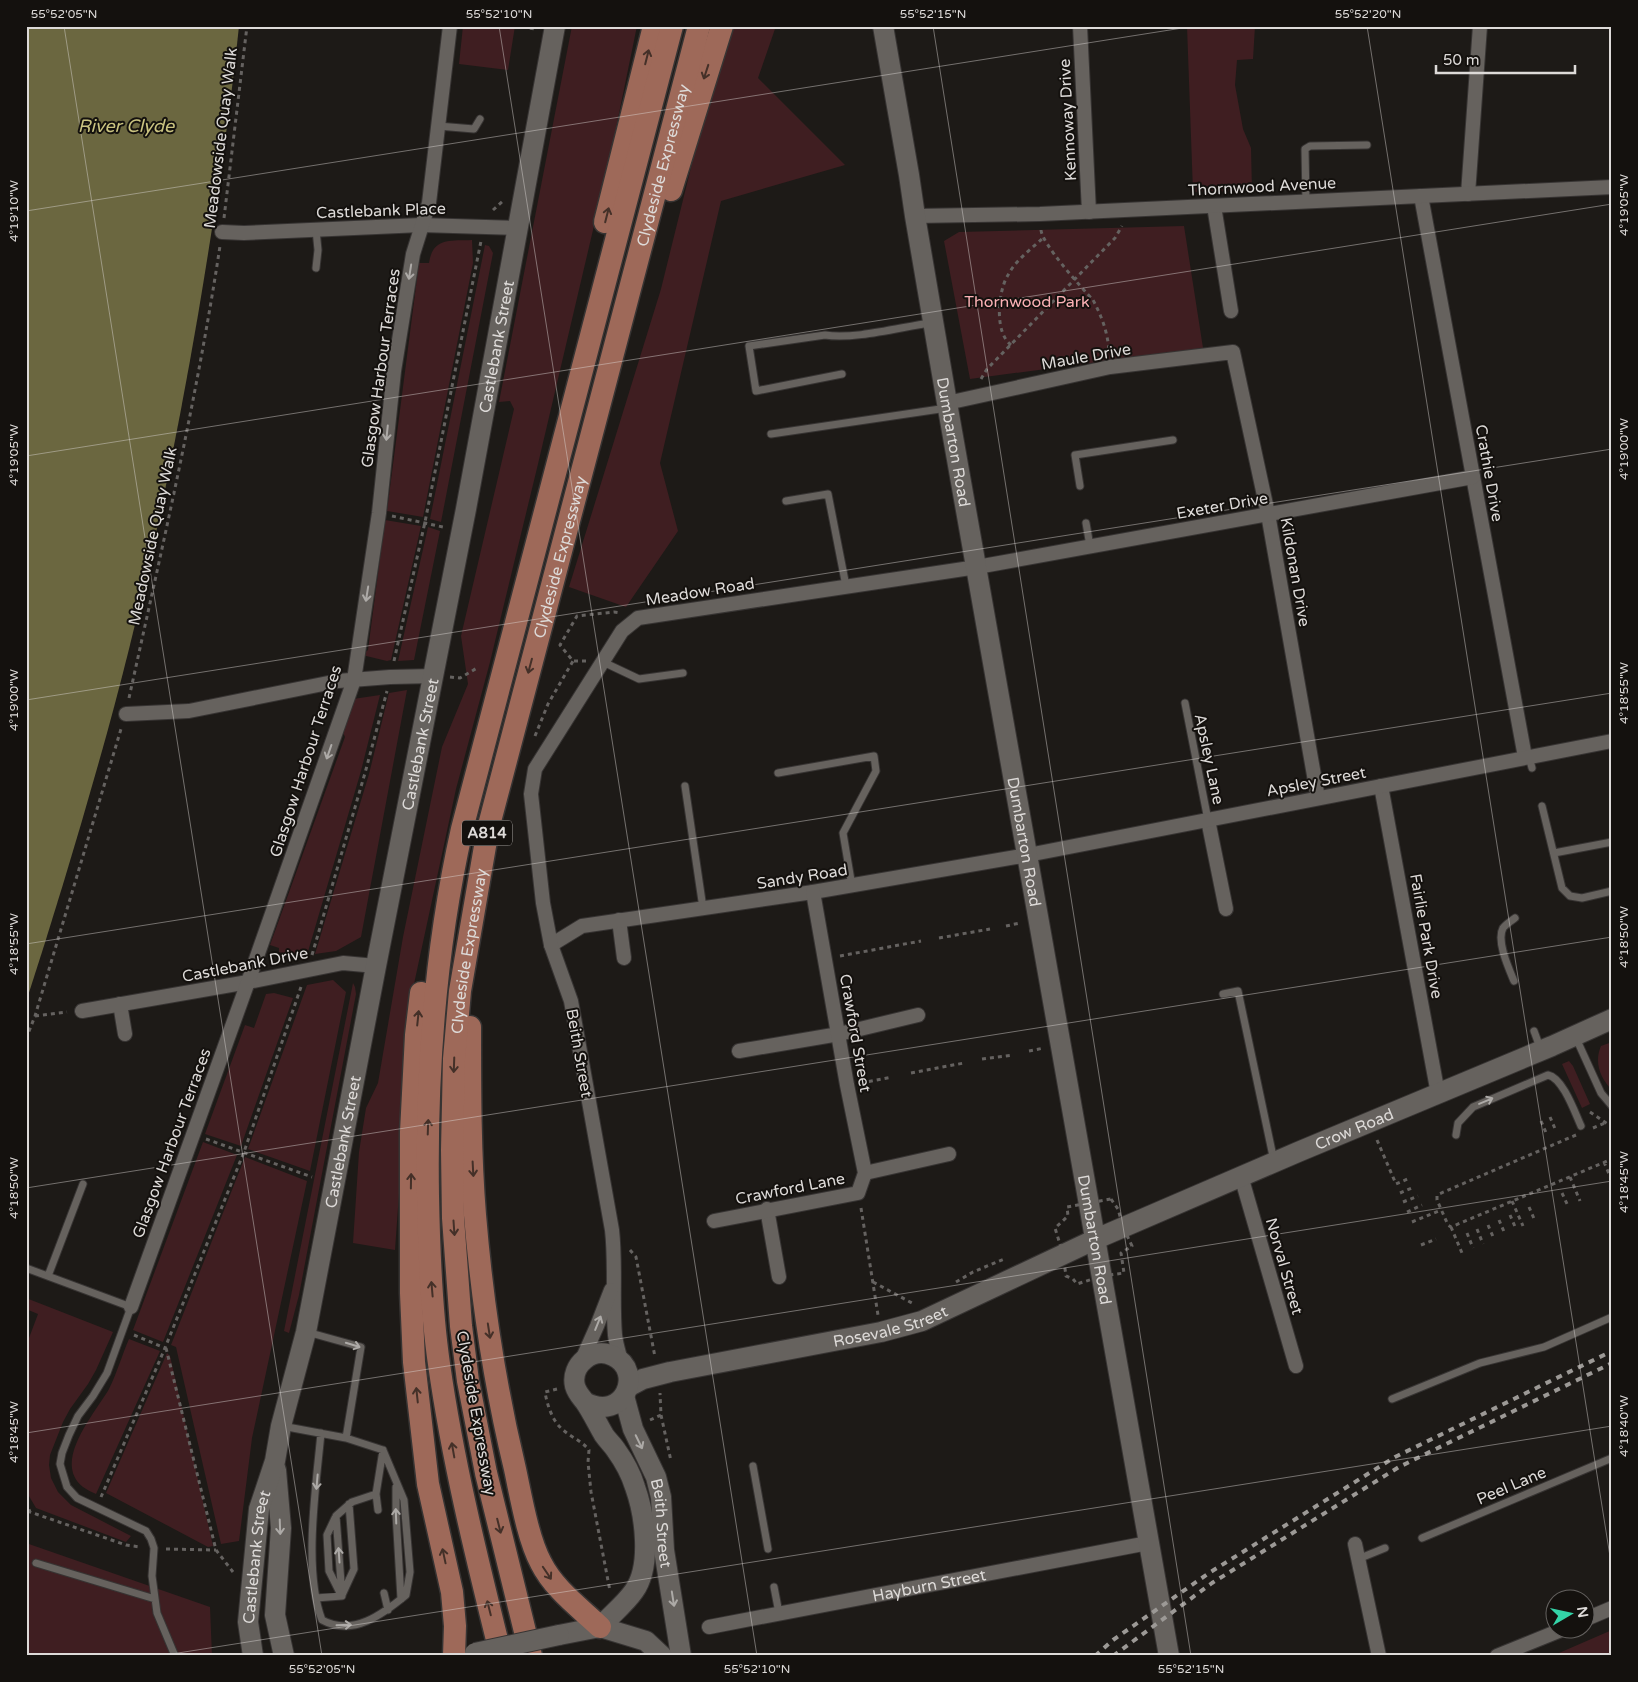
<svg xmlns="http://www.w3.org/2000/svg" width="1638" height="1682" font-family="'Varela Round',sans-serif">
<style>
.green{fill:#3f1e21}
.water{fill:#6b6740}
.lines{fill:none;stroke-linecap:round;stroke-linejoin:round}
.lane-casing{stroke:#373433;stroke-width:9}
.street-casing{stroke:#373433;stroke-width:16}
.secondary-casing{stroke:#373433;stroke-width:22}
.primary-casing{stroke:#373433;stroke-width:25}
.path{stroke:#656260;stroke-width:3;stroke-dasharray:4 4;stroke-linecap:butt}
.lane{stroke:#66625e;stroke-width:7}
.street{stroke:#66625e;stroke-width:14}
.secondary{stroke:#66625e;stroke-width:20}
.primary{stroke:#9e6959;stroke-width:22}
.rail{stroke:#9c9996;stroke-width:4;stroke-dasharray:6 6;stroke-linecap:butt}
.secondary-bridge-casing{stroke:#373433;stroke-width:22;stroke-linecap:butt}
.secondary-bridge{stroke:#66625e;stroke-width:20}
.oneway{stroke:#443028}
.oneway2{stroke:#adaaa7}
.ticks{fill:none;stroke:#dddad8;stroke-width:1;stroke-opacity:0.45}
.labels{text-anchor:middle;stroke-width:4;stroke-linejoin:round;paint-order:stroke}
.shield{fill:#14110e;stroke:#a19e9b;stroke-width:1}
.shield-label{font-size:15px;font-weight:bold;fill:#dddad8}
.street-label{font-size:16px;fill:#dddad8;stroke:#14110e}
.park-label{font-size:16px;fill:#fbb1b5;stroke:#14110e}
.water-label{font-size:18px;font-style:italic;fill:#cbc481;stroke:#14110e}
.neatline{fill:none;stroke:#dddad8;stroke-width:2}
.ticks-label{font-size:12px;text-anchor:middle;fill:#dddad8}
</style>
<rect width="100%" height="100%" fill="#1d1a17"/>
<path class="green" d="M463,26H515L508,70L459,64Z
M572,26H637L609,162L538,464L490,662L456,789L414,984L395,1250L353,1243L359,1152L366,1108L378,1083L403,937L442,747L468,684L461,636L514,409L510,401L499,402Z
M726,26H776L758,78L845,165L721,201L660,463L678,531L626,607L569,587L661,289Z
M1187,26H1255L1253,59L1237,60L1235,85L1243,129L1251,148L1252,191L1193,192Z
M1184,226L1203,348L970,379L944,241L959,232Z
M472,240L473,263L423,517L387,511L419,263H429C433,237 450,241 472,240Z
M485,245L489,246L493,253L441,522L430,519Z
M385,520L421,526L391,660L387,661L362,655L368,650Z
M428,527L440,531L414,660L398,661Z
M407,690L361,937L336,951L315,954L369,774L389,693Z
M380,695L361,771L307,955L298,957L279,952V948L270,945L345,737L342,730L353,699Z
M333,980L346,992L310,1171L248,1149L307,985Z
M353,983L355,987L356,994L299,1295L289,1333L284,1331Z
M274,993L293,998L241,1146L205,1134L245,1025L254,1028L266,994Z
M1612,1042V1090C1600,1078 1594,1062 1601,1046Z
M1569,1061L1573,1066L1590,1104L1582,1108L1562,1064Z
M203,1142L237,1155L163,1342L133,1330Z
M245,1157L307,1181L252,1438L239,1541L221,1544L176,1347L171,1345Z
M26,1298L113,1332L96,1370L88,1384L70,1409L63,1422L50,1455L49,1465L51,1478L58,1492L71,1505L131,1536L126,1542L36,1508L26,1491V1346L38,1314L26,1309Z
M129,1339L160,1351L96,1494C92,1492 87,1490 83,1487C51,1462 96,1412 109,1389C117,1373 122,1355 129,1339Z
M167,1353L170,1356L213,1546L208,1547L106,1493Z
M26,1543L210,1607L212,1656H26Z
M1612,1630V1656H1552Z"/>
<path class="water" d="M26,26H239C229,123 214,219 198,315C174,455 145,595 107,733C82,823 55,913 26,1002Z"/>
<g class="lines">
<g class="lane-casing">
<path id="lane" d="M438,126L474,129L480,119
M1306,202L1305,149L1310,146L1367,145
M316,230L318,250L316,268
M842,374L756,391L749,346L825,335C853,340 901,327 930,323
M771,434L947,408
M1080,486L1075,455L1173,440
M786,501L828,494L846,586
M1086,523L1090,546
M603,662L639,679L683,673
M1185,703L1208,820
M1529,757L1532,768
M778,773L874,756L876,771L843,833L852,886
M685,786L703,908
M1542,806L1562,888L1570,896L1582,898L1612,891
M1554,853L1612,842
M1514,981C1509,969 1496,941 1503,928C1506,924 1511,921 1515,918
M1223,994L1238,991L1274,1161
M1534,1031L1541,1050
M1576,1038L1601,1093L1612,1106
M1456,1135L1458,1123L1473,1107L1548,1075C1563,1078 1575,1113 1581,1126
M26,1268L131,1307L107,1373L93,1396L78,1416L69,1435L62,1453L60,1464L67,1487L77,1498L146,1531L151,1539L154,1548L152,1576L157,1613L175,1656
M48,1276L83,1184
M1392,1399L1480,1363L1544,1347L1612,1317
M282,1426L346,1438L361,1347L307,1332
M321,1433C316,1487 303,1570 322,1620C353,1637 383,1614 406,1595L410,1572L404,1500L383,1450L346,1438
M753,1466L768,1549
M396,1487V1514L401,1599
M376,1494L378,1510
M335,1518L327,1535L329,1571L340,1593
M1422,1538L1612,1458
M1358,1559L1385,1548
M36,1563L155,1599
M774,1587L779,1613
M384,1593L388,1610
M342,1595L354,1569L349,1504
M316,1598L342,1596L336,1516L352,1502L376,1494L383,1450"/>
</g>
<g class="street-casing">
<g id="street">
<path d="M1080,26L1089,212"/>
<path d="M1468,194L1480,26"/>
<path d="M1421,196L1525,757"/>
<path d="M1214,206L1231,311"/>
<path d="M915,216L1040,214L1612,187"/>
<path d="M222,232L244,233L421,225L519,228"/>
<path d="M947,403L1110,367L1233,352L1268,514L1318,798"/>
<path d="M126,714L189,711L338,681L390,677L434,676"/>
<path d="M1381,786L1438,1094"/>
<path d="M1208,820L1226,909"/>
<path d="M619,920L624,958"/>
<path d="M551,945L582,926L813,892L1028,855L1612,741"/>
<path d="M120,1004L125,1034"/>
<path d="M82,1011L248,982L343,963L376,966"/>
<path d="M739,1051L839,1034L918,1015"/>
<path d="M865,1173L949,1154"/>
<path d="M1241,1176L1296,1366"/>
<path d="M767,1209L779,1277"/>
<path d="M714,1221L858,1193L865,1173L847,1085L813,892"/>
<path d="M131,1307L248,982L354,680L379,513L394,371L413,254L429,203L450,26"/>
<path d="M621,1361C619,1353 616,1344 615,1335C612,1300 616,1265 612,1230L571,1001L551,945L543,903L531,794L535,769L622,631L638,618L977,567L1473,477"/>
<path d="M581,1362L597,1326L611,1290"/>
<path d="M1355,1544L1379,1656"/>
<path d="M1586,1619L1612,1608"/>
<path id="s1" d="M709,1627L1148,1543"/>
<path d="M1497,1656L1561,1630"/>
</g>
</g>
<g class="secondary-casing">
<g id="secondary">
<path id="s2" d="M883,26L909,175L915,216L947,403L1169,1656"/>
<path id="s3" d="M628,1387L643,1379L670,1372L881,1332L922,1321L1096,1239L1298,1152L1552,1046L1612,1019"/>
<path id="s4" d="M624,1396L633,1429L656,1477L661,1497L664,1550L681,1656"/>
<path d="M585,1402C624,1423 645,1371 613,1356C593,1346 570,1365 575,1386C577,1393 581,1397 585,1402C592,1412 598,1425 604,1435C608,1441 613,1445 616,1450C624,1461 631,1474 635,1487C645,1515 652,1566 634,1591C625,1604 611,1615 600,1627"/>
<path d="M276,1470L281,1528L275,1615L284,1656"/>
<path d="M559,1635L600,1627L646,1641L662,1656"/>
<path id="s5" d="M253,1656L248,1622L259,1509L275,1461L281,1426L306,1332L376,966L466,509L555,26"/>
</g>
</g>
<g class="primary-casing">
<g id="primary">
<path d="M671,190L722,26"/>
<path d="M605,222L654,26"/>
<path d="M421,993L416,1035L411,1132V1293L414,1362L428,1484L452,1592L455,1626L454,1656"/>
<path d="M470,1027C470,1090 470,1153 475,1215C482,1300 495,1386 515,1469C521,1497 528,1539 541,1563C554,1589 579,1607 600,1627"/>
<path d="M501,1656C477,1559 453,1463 439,1364C431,1309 429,1252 428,1196C426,1073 435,949 462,829L672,26"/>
<path id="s6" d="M531,1656L486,1473L468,1381L461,1326L453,1218L452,1150L454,1059L460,991L488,829L699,26"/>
</g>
</g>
<path class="path" d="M514,26L536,29
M493,210L503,201
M224,218L247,26
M1041,230C1042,244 1081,287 1093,300C1102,317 1108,333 1109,352
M1011,345C994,332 998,291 1008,275C1016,260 1031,249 1043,238
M981,379L987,369L1115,238L1122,226
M392,516L443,527
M394,661L425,522L481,241
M586,661H573L560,645L577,616L614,612L621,613
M450,677L460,678L477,668
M129,698C162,548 197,398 220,246
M535,736L548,704L573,661
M1006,926L1020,923
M939,938L990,929
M312,955L365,773L387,691
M840,956L921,941
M35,1016L67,1012
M26,1039L35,1016L121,729
M1029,1051L1044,1048
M982,1059L1013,1055
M911,1073L964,1063
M861,1083L892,1077
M1590,1112L1612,1127
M1550,1117L1556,1131
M1541,1121L1547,1135
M1593,1128L1605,1123
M1576,1135L1439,1194L1437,1196V1200L1448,1225L1451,1227L1612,1159
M206,1139L312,1177
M1377,1140L1396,1184L1410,1178
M1604,1162L1612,1181
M1570,1177L1580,1201
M1400,1193L1414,1187
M1562,1193L1568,1206
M1111,1199L1118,1209L1123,1227L1132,1246L1121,1253L1124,1273L1102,1276L1077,1284L1073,1279L1066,1276L1063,1254L1055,1228L1068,1216L1067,1207Z
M1512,1201L1523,1226
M1403,1202L1418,1196
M1529,1207L1535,1221
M861,1208L878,1315
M1407,1212L1422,1205
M1510,1215L1516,1229
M1499,1220L1505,1234
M1412,1222L1441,1210
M1488,1225L1494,1239
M1451,1227L1462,1253
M1477,1229L1483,1244
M1467,1233L1473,1248
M1421,1245L1436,1239
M630,1250L636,1257L655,1357
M873,1282L912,1303
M956,1282L973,1272L1004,1259
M134,1335L165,1348
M166,1348L216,1550L233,1572
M557,1389L545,1392C547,1404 552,1420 561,1428C570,1437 581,1440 589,1450L588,1462L591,1492L610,1591
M661,1415L671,1461
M650,1420L661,1415L660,1393
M101,1497L165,1348L244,1152L301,987
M26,1502L30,1512L126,1545L140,1547
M166,1549L216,1550"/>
<use href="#lane" class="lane"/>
<use href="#street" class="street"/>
<use href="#secondary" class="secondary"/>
<use href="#primary" class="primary"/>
<path class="rail" d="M1095,1656L1113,1640L1209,1573L1395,1457L1612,1351
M1113,1656L1212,1583L1399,1467L1612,1363"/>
<g class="secondary-bridge-casing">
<path id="secondary-bridge" d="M475,1653L559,1635"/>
</g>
<use href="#secondary-bridge" class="secondary-bridge"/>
</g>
<defs><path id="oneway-shaft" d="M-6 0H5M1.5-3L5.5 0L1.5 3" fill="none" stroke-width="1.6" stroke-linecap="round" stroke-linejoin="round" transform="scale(1.25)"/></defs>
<g class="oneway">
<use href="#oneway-shaft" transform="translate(647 57) rotate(-76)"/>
<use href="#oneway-shaft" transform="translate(706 72) rotate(108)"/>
<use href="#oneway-shaft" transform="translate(607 215) rotate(-76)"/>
<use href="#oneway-shaft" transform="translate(530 666) rotate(105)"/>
<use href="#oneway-shaft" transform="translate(418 1018) rotate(-84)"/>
<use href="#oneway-shaft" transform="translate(454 1065) rotate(92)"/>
<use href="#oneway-shaft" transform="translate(428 1127) rotate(-88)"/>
<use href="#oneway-shaft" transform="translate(473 1169) rotate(87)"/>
<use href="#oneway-shaft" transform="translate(411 1181) rotate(-89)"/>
<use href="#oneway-shaft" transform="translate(454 1228) rotate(86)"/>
<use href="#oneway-shaft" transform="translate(432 1289) rotate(-95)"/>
<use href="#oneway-shaft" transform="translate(489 1331) rotate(81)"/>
<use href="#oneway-shaft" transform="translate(417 1395) rotate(-96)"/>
<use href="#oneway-shaft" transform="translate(453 1450) rotate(-100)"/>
<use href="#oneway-shaft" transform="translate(499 1526) rotate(76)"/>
<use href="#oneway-shaft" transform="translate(444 1556) rotate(-102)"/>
<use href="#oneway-shaft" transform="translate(547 1573) rotate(56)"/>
<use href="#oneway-shaft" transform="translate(489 1608) rotate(-104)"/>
</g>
<g class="oneway2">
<use href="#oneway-shaft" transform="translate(410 272) rotate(99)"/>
<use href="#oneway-shaft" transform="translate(387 433) rotate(96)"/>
<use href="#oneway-shaft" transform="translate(367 594) rotate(99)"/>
<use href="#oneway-shaft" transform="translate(329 752) rotate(109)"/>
<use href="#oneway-shaft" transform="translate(1486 1101) rotate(-23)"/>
<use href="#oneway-shaft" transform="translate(598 1323) rotate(-68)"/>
<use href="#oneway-shaft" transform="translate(353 1345) rotate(17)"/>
<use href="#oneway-shaft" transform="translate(639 1442) rotate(64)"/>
<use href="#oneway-shaft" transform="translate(317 1482) rotate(95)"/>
<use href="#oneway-shaft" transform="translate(396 1516) rotate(-92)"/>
<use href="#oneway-shaft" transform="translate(280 1527) rotate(88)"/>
<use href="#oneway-shaft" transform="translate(339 1555) rotate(-94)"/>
<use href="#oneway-shaft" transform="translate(673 1599) rotate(81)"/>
<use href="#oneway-shaft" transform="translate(344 1625) rotate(-2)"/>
</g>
<path class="ticks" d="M64,26L322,1656M499,26L757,1656M933,26L1191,1656M1367,26L1612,1569M26,211L1195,26M26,456L1612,204M26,700L1612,449M26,944L1612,693M26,1188L1612,937M26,1433L1612,1181M159,1656L1612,1426"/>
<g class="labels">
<rect class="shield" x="462" y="820.5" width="50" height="25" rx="4"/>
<g class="shield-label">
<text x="487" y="838">A814</text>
</g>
<g class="street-label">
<text transform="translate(1067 120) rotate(-93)" y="6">Kennoway Drive</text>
<text transform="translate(220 138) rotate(-83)" y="6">Meadowside Quay Walk</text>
<text dy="6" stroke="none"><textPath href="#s6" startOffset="1524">Clydeside Expressway</textPath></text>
<text transform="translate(1262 186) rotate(-3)" y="6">Thornwood Avenue</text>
<text transform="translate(381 210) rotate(-2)" y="6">Castlebank Place</text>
<text dy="6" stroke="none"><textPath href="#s5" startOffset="1335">Castlebank Street</textPath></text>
<text transform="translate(1086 356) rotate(-10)" y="6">Maule Drive</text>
<text transform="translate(380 368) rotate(-82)" y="6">Glasgow Harbour Terraces</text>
<text dy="6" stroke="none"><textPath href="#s2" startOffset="422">Dumbarton Road</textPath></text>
<text transform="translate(1490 473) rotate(80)" y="6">Crathie Drive</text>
<text transform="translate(1222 505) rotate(-10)" y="6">Exeter Drive</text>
<text transform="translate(152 536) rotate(-78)" y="6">Meadowside Quay Walk</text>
<text dy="6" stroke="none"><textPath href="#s6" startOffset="1119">Clydeside Expressway</textPath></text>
<text transform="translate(1296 572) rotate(80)" y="6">Kildonan Drive</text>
<text transform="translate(700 591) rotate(-9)" y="6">Meadow Road</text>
<text dy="6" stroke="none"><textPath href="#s5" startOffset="930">Castlebank Street</textPath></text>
<text transform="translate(1210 759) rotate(78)" y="6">Apsley Lane</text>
<text transform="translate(305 761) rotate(-72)" y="6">Glasgow Harbour Terraces</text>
<text transform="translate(1316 781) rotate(-11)" y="6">Apsley Street</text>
<text dy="6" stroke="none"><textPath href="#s2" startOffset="828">Dumbarton Road</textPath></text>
<text transform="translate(802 876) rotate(-9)" y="6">Sandy Road</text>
<text transform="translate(1427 936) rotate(80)" y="6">Fairlie Park Drive</text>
<text dy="6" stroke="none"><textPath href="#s6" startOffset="714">Clydeside Expressway</textPath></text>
<text transform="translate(245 964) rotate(-11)" y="6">Castlebank Drive</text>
<text transform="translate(856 1033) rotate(80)" y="6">Crawford Street</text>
<text transform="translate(580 1053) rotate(80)" y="6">Beith Street</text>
<text dy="6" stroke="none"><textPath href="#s3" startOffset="775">Crow Road</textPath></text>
<text dy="6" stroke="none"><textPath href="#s5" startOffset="525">Castlebank Street</textPath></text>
<text transform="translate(171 1143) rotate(-70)" y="6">Glasgow Harbour Terraces</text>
<text transform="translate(790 1188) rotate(-11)" y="6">Crawford Lane</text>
<text dy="6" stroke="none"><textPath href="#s2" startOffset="1232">Dumbarton Road</textPath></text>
<text transform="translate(1285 1266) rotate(74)" y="6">Norval Street</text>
<text dy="6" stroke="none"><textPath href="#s3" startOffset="270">Rosevale Street</textPath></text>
<text transform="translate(477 1413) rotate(80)" y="6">Clydeside Expressway</text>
<text transform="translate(1511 1485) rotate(-23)" y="6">Peel Lane</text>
<text dy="6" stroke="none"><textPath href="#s4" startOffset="134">Beith Street</textPath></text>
<text dy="6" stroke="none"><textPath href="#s5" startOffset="100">Castlebank Street</textPath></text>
<text dy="6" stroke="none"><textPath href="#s1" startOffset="224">Hayburn Street</textPath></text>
</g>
<g class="park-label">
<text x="1027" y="307">Thornwood Park</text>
</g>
<g class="water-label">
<text x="126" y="132">River Clyde</text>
</g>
</g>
<rect width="1638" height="1682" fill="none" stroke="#14110e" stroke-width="55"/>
<g transform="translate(1570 1614) rotate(81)"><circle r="24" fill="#14110e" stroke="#64615f"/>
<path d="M0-4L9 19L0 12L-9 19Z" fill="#34d4a8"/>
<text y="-8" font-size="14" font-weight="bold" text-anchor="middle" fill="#dddad8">N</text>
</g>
<path d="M1436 65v8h139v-8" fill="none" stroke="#dddad8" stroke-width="2.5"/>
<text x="1443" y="65" font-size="15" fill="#dddad8" stroke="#14110e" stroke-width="4" paint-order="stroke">50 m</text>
<rect x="28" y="28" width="1582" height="1626" class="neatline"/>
<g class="ticks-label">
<text x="64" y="18">55°52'05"N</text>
<text x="499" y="18">55°52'10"N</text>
<text x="933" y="18">55°52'15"N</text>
<text x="1368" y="18">55°52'20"N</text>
<text transform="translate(1624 205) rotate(-90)" y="4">4°19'05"W</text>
<text transform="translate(14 211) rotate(-90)" y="4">4°19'10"W</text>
<text transform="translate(1624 449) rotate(-90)" y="4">4°19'00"W</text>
<text transform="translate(14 455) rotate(-90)" y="4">4°19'05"W</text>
<text transform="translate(1624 693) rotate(-90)" y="4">4°18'55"W</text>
<text transform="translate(14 700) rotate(-90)" y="4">4°19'00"W</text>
<text transform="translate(1624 937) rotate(-90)" y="4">4°18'50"W</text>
<text transform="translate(14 944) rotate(-90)" y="4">4°18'55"W</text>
<text transform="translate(1624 1182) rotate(-90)" y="4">4°18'45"W</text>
<text transform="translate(14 1188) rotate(-90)" y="4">4°18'50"W</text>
<text transform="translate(1624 1426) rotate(-90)" y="4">4°18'40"W</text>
<text transform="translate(14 1432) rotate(-90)" y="4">4°18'45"W</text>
<text x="322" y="1673">55°52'05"N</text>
<text x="757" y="1673">55°52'10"N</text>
<text x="1191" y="1673">55°52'15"N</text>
</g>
</svg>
